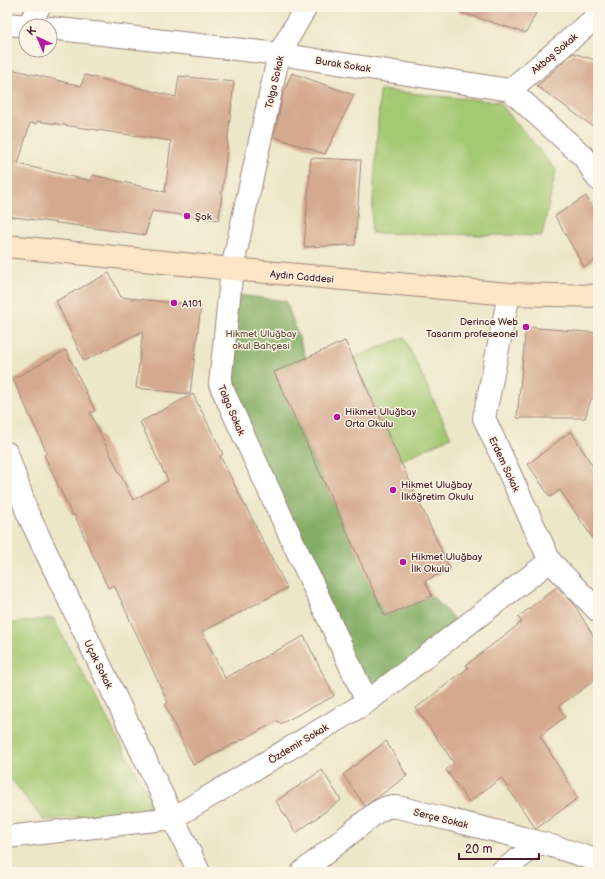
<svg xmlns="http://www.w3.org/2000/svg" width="605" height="879" font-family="'Balsamiq Sans',sans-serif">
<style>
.green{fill:#a4c973;stroke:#77744f}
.forest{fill:#83ad65;stroke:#666648}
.building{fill:#d4a98d;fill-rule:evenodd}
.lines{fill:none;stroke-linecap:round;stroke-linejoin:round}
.street-casing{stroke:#9c837a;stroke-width:24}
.secondary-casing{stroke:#9c837a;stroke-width:24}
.street{stroke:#fff;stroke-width:22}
.secondary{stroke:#fee5c5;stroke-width:22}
.poi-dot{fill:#b5179e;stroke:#fcf5e5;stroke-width:1.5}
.labels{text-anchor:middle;stroke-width:3;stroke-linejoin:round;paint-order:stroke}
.street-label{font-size:10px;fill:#4a1f2b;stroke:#fcf5e5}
.poi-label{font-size:10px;fill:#4a1f2b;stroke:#fcf5e5;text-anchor:start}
.park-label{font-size:10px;fill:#655241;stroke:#fcf5e5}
</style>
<rect width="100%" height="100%" fill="#fcf5e5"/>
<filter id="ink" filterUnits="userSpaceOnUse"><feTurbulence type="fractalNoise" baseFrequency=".025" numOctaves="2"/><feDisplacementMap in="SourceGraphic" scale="8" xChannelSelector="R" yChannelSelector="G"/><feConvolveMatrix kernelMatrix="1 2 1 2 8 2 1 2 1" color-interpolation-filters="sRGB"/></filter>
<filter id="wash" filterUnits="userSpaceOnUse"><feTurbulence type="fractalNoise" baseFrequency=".012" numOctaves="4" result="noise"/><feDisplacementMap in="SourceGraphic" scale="16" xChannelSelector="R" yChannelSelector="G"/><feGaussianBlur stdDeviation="0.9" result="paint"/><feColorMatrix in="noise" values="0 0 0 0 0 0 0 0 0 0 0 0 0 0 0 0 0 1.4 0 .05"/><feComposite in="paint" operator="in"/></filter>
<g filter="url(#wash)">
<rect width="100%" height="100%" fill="#ede7c9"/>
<path class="green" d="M380,90L499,102L556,170L542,236L371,233Z
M404,337L451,437L400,461L353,358Z
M53,618L157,811L43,820L16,785L7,776V624Z"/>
<path class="forest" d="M230,294L286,301L306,358L274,373L385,615L432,596L463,628L367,702L220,384Z"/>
<g id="blocks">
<path class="building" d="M459,7H539L526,33L459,12Z
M573,53L598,61V130L537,86Z
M7,68L81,86L85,75L176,97L179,76L234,82L219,220L152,211L145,235L7,216ZM37,121L171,141L165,192L93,175L91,181L18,164L30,123L37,124Z
M292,73L354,95L325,154L274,137L283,94Z
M311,158L361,160L355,245L304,247Z
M586,196L598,215V258L584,267L555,216Z
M109,273L121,297L201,306L190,394L136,388L143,331L84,361L56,301Z
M526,327L598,333V397L591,399L585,418H517Z
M345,341L450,569L425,581L432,596L385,616L274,372Z
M66,350L95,411L90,413L133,500L168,481L140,422L193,394L223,454L220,456L287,588L202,632L225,678L304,636L334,696L280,724L278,721L193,765L165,705L168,703L114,585L108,588L74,514L72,515L44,455L47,453L13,379Z
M571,431L598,475V546L560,490L550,497L528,464Z
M557,587L574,604L598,644V678L559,706L565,717L540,736L578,798L536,829L501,778L469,802L446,770L454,763L416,708L468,668L466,665L522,622L518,617Z
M386,741L407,776L365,806L343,775Z
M322,770L341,800L296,833L276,801Z"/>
</g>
</g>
<g filter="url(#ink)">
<use href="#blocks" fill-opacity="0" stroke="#9c837a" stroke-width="1"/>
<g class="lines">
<g class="street-casing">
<path id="street" d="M306,7L279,54L232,269L220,384L367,702
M7,24L28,26
M28,26L39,7
M50,28L279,54L510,90L584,157L598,179
M510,90L598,16
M509,294L484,418L550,561L598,611
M7,453L27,512L199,872
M7,837L173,818L367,702L550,561
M302,872L377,812L387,807H398C464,824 534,838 598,861
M501,872L539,843"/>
</g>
<g class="secondary-casing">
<path id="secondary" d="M7,246L232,269L509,294L598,296"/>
</g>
<use href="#street" class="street"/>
<use href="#secondary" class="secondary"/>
</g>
</g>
<g class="poi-dot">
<circle cx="187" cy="216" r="4"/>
<circle cx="174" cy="303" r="4"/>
<circle cx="526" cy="327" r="4"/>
<circle cx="337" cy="417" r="4"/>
<circle cx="393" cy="490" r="4"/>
<circle cx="403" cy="562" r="4"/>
</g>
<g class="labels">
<g class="street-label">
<text transform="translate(554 53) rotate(-40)" y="4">Akbaş Sokak</text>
<text transform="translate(343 64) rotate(9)" y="4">Burak Sokak</text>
<text transform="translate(274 82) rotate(-77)" y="4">Tolga Sokak</text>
<text transform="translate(302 276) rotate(5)" y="4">Aydın Caddesi</text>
<text transform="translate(232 410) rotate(67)" y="4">Tolga Sokak</text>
<text transform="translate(505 464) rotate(65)" y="4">Erdem Sokak</text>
<text transform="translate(99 664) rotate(64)" y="4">Uçak Sokak</text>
<text transform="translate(298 743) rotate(-31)" y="4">Özdemir Sokak</text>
<text transform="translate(441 818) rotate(14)" y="4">Serçe Sokak</text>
</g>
<g class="poi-label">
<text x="195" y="220">Şok</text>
<text x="182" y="307">A101</text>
<text x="518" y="325" text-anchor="end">Derince Web<tspan x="518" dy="12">Tasarım profeseonel</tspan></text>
<text x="345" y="415">Hikmet Uluğbay<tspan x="345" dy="12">Orta Okulu</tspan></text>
<text x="401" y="488">Hikmet Uluğbay<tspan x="401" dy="12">İlköğretim Okulu</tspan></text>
<text x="411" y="560">Hikmet Uluğbay<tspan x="411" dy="12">İlk Okulu</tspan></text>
</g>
<g class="park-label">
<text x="261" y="337">Hikmet Uluğbay<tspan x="261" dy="12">okul Bahçesi</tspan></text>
</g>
</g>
<rect width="605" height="879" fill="none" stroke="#fcf5e5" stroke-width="24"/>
<g transform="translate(38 38) rotate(316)"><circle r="19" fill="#fcf5e5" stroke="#b59f9b"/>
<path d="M0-3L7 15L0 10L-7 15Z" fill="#b5179e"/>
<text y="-6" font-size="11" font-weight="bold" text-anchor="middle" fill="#4a1f2b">K</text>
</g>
<path d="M459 853v6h80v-6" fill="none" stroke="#4a1f2b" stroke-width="2"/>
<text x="465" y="853" font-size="12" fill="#4a1f2b" stroke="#fcf5e5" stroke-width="3" paint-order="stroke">20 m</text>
</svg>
